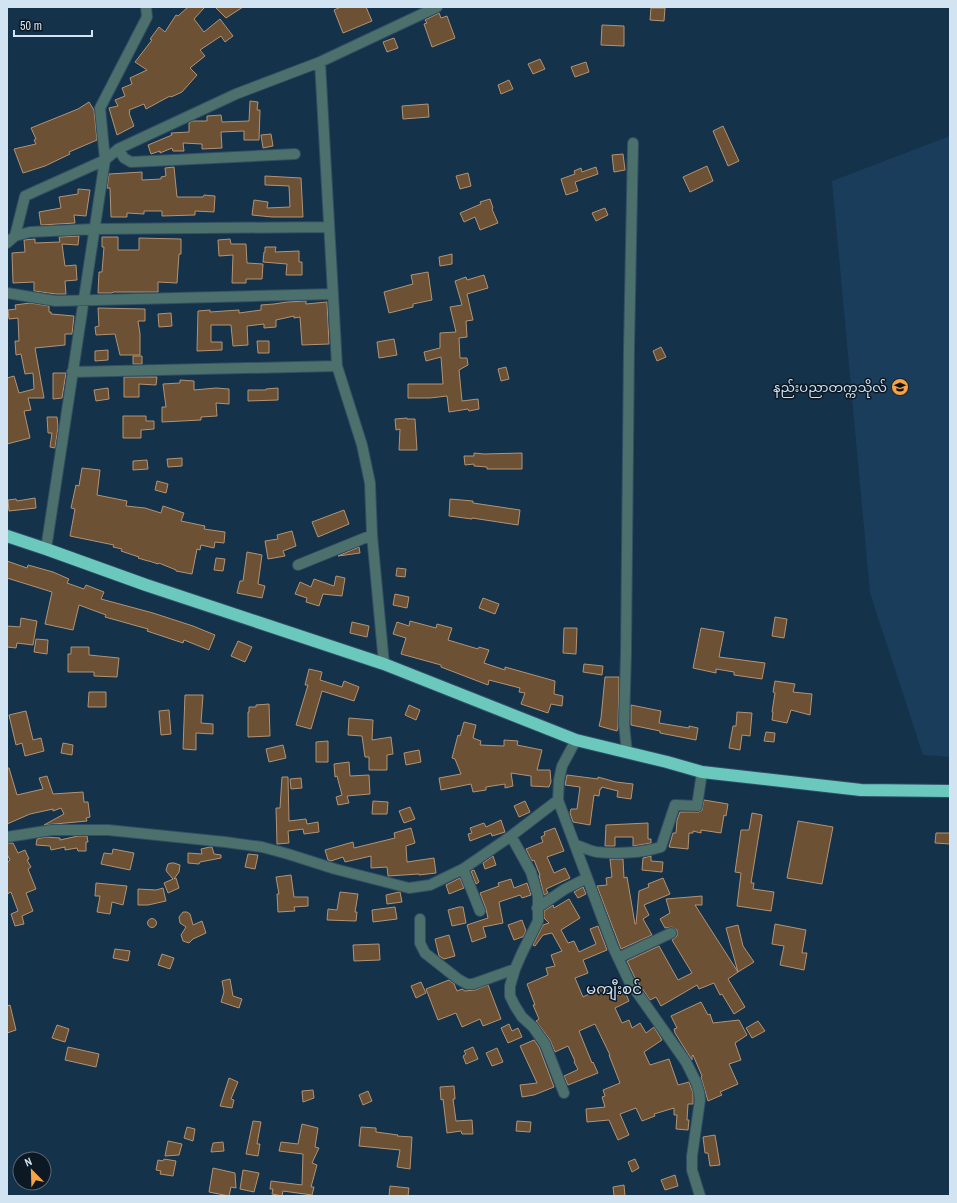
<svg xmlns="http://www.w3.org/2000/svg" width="957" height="1203" font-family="'Archivo Narrow','Noto Sans Myanmar',sans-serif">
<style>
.built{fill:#193d5a}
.building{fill:#6d5135;stroke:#b29375}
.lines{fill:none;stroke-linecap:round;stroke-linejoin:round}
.street-casing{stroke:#324e65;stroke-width:12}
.highway-casing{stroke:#324e65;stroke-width:14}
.street{stroke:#4c706b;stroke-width:10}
.highway{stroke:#6bc8bd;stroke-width:12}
.labels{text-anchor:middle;stroke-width:3;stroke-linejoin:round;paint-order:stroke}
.poi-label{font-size:13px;fill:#d2e3f2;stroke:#0c1823;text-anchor:end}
.quarter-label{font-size:15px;fill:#d2e3f2;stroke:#0c1823}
</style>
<rect width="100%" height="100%" fill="#14324a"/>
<path class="built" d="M950,136V757L923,755L870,593L832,181Z"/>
<path class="building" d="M188,7H205L194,19L204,32L220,19L233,36L225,42L221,36L200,50L205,56L190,68L197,75L182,92L171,97L170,96L146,109L144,104L129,110L130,112L129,113L134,126L117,135L109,108L118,106L115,100L125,96L122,88L132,84L130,78L147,70L135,62L152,40L150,39L159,27L165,32L176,15L178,16Z
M215,7H243L226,18Z
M341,7H366L372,21L343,33L334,10Z
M651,8H665L664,21L650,20Z
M439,13L441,18L447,16L455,38L432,47L424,24L427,23L425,20Z
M602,25L624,26V46L601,45Z
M394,38L398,48L387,52L383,42Z
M540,59L545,69L533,74L528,64Z
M586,62L589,72L575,77L571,67Z
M509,80L513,89L501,94L498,85Z
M250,101L258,102L257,110H260L259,140H244V131L221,132L222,148L202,149V144L183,143L184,151H173L172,148L160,153V151L151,154L148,145L172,135L171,133L189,132V123L192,121H207V116L221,115L222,122L249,121Z
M89,102L94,110L97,140L69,152L70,154L45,166L23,173L14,149L36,144L34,140L36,139L31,128L78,109Z
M428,104L429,117L403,119L402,106Z
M723,126L739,161L728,166L713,131Z
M271,134L273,146L263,148L261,135Z
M623,154L625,170L614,172L612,155Z
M707,166L713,181L690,192L683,177Z
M174,167L177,197H203L204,195L215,196L214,212L195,211V215L162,216V211H144V214L127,213V217H111L110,188H107L109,174L142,172V180L161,179V177L166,176L165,168Z
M596,167L598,174L575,182L578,191L566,195L561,179L575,174L574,171L581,168L582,172Z
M468,173L471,186L460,189L456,176Z
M265,176L301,178L303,217H272L252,215L254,200L268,202L267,208L290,207L289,186L265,185Z
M78,189L90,190L86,216L74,215L75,223L41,225L39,212L61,208L59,197L78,194Z
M490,199L493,208L492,209L498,223L480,230L475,217L464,222L460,213L481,204L480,202Z
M605,208L608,215L596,221L592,213Z
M79,236L78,245L62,244L65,266L76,265L77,280L65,281L66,294H56L34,291V282L13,283L12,253L25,252L24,240L35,239V243L60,242L59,237Z
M102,237H118V250H139V238L181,239V254H179L177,283L158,282V292H113L112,293H98L99,272H102L104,247H102Z
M230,239L231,244H246L247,263L263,264L262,279H246V283H232L233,255L219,256L218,240Z
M265,247H276L275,252L299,251V262H302V275H286L287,264L263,262L264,252H265Z
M452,254V264L440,266L439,257Z
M428,272L432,300L413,304V307L389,313L384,292L413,284L411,275Z
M484,275L488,288L467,294L473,320L466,321L467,337L459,338L460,358H467L468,365L459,370L462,401L478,399L479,409L469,411L468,409L449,412L447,396L430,398H408V384H443L441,357L426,361L424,352L440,348V333L456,332L450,307L462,305L455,281L466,277L467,280Z
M306,301V304L327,302L329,344L302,345L300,317L294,318V316L276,320V327L264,328V324L247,326L248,345L233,346L231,325H211V342H222V350L197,351L198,311L210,310V312L239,310V313L261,310V305L274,304L287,302Z
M30,303L49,306V312H51V314L74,316L72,334H65V345L35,348L44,398H28L31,410L24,411L30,438L7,444V378L14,376L19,393L34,389L33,373L25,374L21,354L16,355L15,341H19L18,318L9,319L8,310L16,309L15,305Z
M98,308L145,309V321H138L140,334V355H120L115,334L96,335L95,327L99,326Z
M171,313L172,326L159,327L158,314Z
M394,339L397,355L379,358L377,342Z
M257,341H269V353H258Z
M661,347L666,357L657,361L653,351Z
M108,350V360L95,361V351Z
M133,356H142V364H133Z
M506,367L509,379L501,381L498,369Z
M53,373H66L62,398L53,399Z
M124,377H157L156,385L139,384V397H124Z
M180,380L194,381V390L216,388L229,389V404L216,403L217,416L201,417V420L162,422V407H166L163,384L180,383Z
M108,388L109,399L96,401L94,390Z
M278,388V400L248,401V390H266V389Z
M123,416H146V421H154V429L141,430V438H123Z
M47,417H57L58,427L55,448L50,447L52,433H48Z
M407,418V419H415L417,450H399L400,429L396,430L395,419Z
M474,453L484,454L522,453V469H487V467L474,466V464L465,465L464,456H474Z
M182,458V466L168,467L167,459Z
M147,460L148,469L133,470V461Z
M82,468L100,470L97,495L127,501L126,506L145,508L161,513L163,506L184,513L181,521L205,526L204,529L225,532L224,543L215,542L214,548L201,545L200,550L197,549L192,574L176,571V570L159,563L158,564L149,561H148L138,558L139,557L121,551L122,549L113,547L114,545L70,536L75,509L71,508L76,485L79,486Z
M157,481L168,484L166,493L155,490Z
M35,498L36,508L9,511L8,500L16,499L17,501Z
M450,499L473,501V503L520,510L518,525L472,518V519L449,516Z
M344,510L349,524L318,537L312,522Z
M292,531L296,546L283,551L285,556L268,559L265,541L278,539L277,535Z
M359,547L360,553L338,556Z
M247,552L262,555L258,584L265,586L262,598L237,593L240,581H243Z
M216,558L225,559L223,571L214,570Z
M7,561L27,568L28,565L53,572L69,579L67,583L84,589L86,585L104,592L101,599L153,613L193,626L215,635L209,650L184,640L183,643L147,631L148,629L105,617L106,615L79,605L73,630L45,624L52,592L7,578Z
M397,568L406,569L405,577L396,576Z
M336,576L345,578L342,596L323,594L319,606L306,602L307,598L295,594L300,582L311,587L314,579L334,586Z
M395,594L409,597L407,608L393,605Z
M483,598L499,604L495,614L479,608Z
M775,617L787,619L784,638L772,636Z
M21,618L37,621L33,645L17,643L16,648L7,647V626L20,627Z
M410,621L436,628L437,624L452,628L448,640L478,649L479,647L489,650L484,663L505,670V667L555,681L554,694L563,696L562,706L551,704L548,713L521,704L525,693L519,692L520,688L489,680L488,685L441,667V665L401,654L406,638L393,634L397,622L409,626Z
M352,622L369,626L367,637L350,633Z
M564,628H577L576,654L563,653Z
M701,628L724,632L719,657L765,663L762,679L734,675V672L716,669V673L693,668Z
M36,639L48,640L47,654L34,652Z
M238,641L252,647L245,662L231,656Z
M71,647H89V655L119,658L117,677L94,676V672H68V654H71Z
M584,664L603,666L602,675L583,672Z
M309,669L322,672L320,680L342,687L344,681L359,687L354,701L322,691L311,729L296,725L308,685H305Z
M605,677H619L618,727L617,731L599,726L601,718Z
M775,681L795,684L793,692L812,694L810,715L791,710L787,723L772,720L773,712H772L775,693L773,692Z
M89,692H106V707H88Z
M185,695H203L201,723L213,724V734L196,733V750L183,749Z
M269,704L270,736L248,737V712H249V707H256V705Z
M409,705L420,710L416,720L405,715Z
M631,705L661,711L659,723L689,728V726L698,728L696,740L660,733V731L631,725Z
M169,710L171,734L161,735L159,711Z
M26,711L33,740L41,738L44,751L25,756L22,743L16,745L9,715Z
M737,712L752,713L750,736L742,735L740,750L729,748L733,726H736Z
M349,718L373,720L372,740L391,737L393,754L387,755V770H369V757H365L362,736L348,735Z
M464,722L476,725L473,738L481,741L480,745L504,746V740L518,741L517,745L542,750L537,770H550L551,782L549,787L531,786V776L511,773L513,786L505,788V784L486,787V790L473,792L471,784L441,790L439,778L461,774L455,759L452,758L458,735L460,736Z
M766,732L775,733L774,742L764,741Z
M328,741V762H316V742Z
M63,743L73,745L72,755L61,753Z
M283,745L286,758L269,762L266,749Z
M419,750L421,762L406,765L404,753Z
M349,762L350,776L369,775L370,794L347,796L349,803L338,805L336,797L342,795L337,776L335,777L334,764Z
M7,768H9L17,795L43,789L39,778L47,776L53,794L83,792L84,802H88L90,817L86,818L87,821L44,825L64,814L61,808L53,811V809L30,814L7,824Z
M567,775L598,779V777L616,782L633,784L631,799L617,797L618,791L602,787L601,789H600L599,796L594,795L590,825L573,822L570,813L571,809H577L580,787L565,785Z
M282,777H288L289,821L306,819L307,824L318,822L319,832L304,834L303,829L288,831L289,843L277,844L276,808H280Z
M301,778L302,788L291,789L290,779Z
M704,800L728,804L726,816L724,815L721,833L701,830V833L693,831V833H689L688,849L669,847L673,833H676L677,820L680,812H699L702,810Z
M373,801L388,802L387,814H372Z
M525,801L530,812L519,817L514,806Z
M410,807L415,819L404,823L399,811Z
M752,813L762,815L751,883H754L753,889L774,892L771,911L737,906L741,873L735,872L741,830H749Z
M501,820L505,832L492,836L491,833L470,841L468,834L472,833L470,828L484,823L486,827Z
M798,821L833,827L822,884L787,878Z
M648,823V839H651V843L633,846V837H615V846H605L606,825Z
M411,828L415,843L406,846L407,862L434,858L436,873L419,875V874L388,876L387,867L371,868V856L345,862L343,857L331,861L328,860L325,850L353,842L354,848L395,838L394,833Z
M555,828L564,851L547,857L554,873L565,868L570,878L546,889L548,893L544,895L539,875H540L534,860L532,861L526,849L543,842L541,837L545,835L544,832Z
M936,833H950V844L935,843Z
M78,836H87L88,842H86V851H78L77,848L65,850V847L51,850L50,846L36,845L37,839L46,837L60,838V840Z
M7,843H13L18,853L25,850L29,859L27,860L31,867L28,869L36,889L26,893L33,911L22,916L24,924L15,926L11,914L18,911L11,892L7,894V863L10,860L7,854Z
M210,847H212L214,854L221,855V858L200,862L199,864L188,863V853L202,854L201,849Z
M113,849L134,853L130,870L101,864L104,853L112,854Z
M248,854L258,855L255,869L245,867Z
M493,856L496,865L485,869L483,863Z
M651,856V861L663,862L662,872L642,870L643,858Z
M610,859H623L624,878L627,877L635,924H636L639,891L649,887L648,884L663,878L670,894L644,905L649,915L643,919L652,935L621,949L597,886L607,885L606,878L612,877Z
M171,863H174L180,865L179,872L174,879L176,878L179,888L168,893L164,883L173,879L167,872L166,870L168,864Z
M474,870L479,882L476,884L471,871Z
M291,875L294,897H308V906L294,907L295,911L278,912L277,894H279L276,877Z
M460,878L464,888L449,894L446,885Z
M511,879L514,888L527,883L531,895L522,898L520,895L499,902L503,923L483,927L486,937L472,942L467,925L488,918L486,909L480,893L499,886L498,883Z
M96,883L127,886L123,905L112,902L110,914L97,912L100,896H95Z
M583,887L586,894L578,898L574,892Z
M163,888L166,901L148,905H138V889L156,890Z
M340,892L358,894L355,912H357L356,921L327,920L328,909L337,910Z
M399,892H400L402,902L387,904L386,895Z
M702,896V905H695L738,972L728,979L745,1007L734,1014L722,994L720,995L714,983L699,989L697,985L661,1006L656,997L650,1000L635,978L627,961L659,946L678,980L692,973L672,940L677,936V930L672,927L665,928L660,919L670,913L666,899Z
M569,899L580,918L561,930L568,943L574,941L579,952L596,944L590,929L598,926L607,950L583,960L588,973L575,978L583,997L605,986L611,999L625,992L629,1001L615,1008L622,1023L629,1020L632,1028L640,1023L646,1033L654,1027L662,1040L644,1052L650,1065L669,1059L678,1085L689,1082L693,1093V1104H688L687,1120H689L688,1130L676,1129L677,1115H674V1108L654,1114L655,1116L642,1121L636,1108L620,1114L629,1135L618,1140L609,1120L587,1122L586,1109L605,1107L602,1097L605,1096L603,1090L620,1083L609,1055H610L595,1024L579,1031L592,1063L593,1062L598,1073L568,1085L564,1076L577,1070L578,1069L574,1062L575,1061L568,1046L555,1052L550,1040L536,1021L539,1019L533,1005H535L527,984L548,975L546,968L555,966L551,955L562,951L552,933L543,935L535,946L533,945L543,925L549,923L544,918V911L553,905L554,908Z
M395,907L397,919L373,922L372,910Z
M459,907H463L466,923L452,926L448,910Z
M183,912H187L190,914L193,925L202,921L206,933L193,939L189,943L183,941L181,935L186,927L180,923L179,917Z
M147.5 923a4.5 4.5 0 1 1 9 0a4.5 4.5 0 1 1-9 0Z
M522,920L526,931L523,937H522L514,940L508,925Z
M775,924L806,930L802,953H807L804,970L780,965L784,946L772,944Z
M738,925L743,946L754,962L738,972L726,928Z
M449,935L455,956L444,959L439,956L435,939Z
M379,944L380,960L354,961L353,945Z
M115,949L130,951L128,961L113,958Z
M162,954L174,958L170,969L158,965Z
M230,979L233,996L242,999L239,1008L221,1002L224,992L222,981Z
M449,980L454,984L457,991L462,989L465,991L475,990L488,985L501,1019L483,1026L480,1019L462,1027L456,1013L438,1020L426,989Z
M421,982L426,993L416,998L411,986Z
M701,1002L708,1015L710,1014L713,1023L739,1020L747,1035L735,1043L741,1060L729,1064L738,1084L720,1092L722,1095L708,1101L701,1077L702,1076L693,1055L692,1056V1060L675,1033L674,1029L677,1028L671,1016Z
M10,1005L16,1030L7,1033V1006Z
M758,1021L765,1031L752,1038L746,1028Z
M509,1024L512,1031L518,1028L522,1037L508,1043L501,1028Z
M57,1025L69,1029L65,1042L52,1038Z
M534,1040L539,1047L554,1087L534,1095L522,1097L520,1085L537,1083L520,1046Z
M68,1047L99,1054L96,1067L65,1060Z
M473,1047L478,1059L466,1064L463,1056L466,1054L464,1051Z
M497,1048L503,1062L492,1066L486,1053Z
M229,1078L238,1082L231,1099L234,1100L232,1108L220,1106Z
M454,1086L455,1099H453L456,1121L472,1120L473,1134H462L461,1131L447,1133L443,1099L441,1100L440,1087Z
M313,1090L314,1098L303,1102L302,1091Z
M368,1091L372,1101L363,1105L359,1095Z
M253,1121L261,1122L257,1144H260L258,1156L246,1154Z
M517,1121L531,1122L530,1132L516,1131Z
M302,1124L318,1128L315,1147L319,1148L312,1163L317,1165L311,1187H314L312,1195L283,1191L282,1196L272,1194L273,1189H270L271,1181L302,1185L303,1154L279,1151L281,1142L298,1144Z
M187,1127L195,1129L193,1141L184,1138Z
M361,1127L376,1128V1132L398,1135L397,1136L412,1137L410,1169L397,1167L400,1150L359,1146Z
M715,1135L720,1165L710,1166L708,1153H705L703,1137Z
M168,1141L182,1144L179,1155L165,1156Z
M223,1142L224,1151L211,1152L213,1143Z
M164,1159L176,1161L173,1176L160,1174L161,1171L156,1170L158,1160L163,1161Z
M635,1159L639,1168L632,1172L628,1162Z
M213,1168L235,1173L236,1188L231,1187L229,1196L209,1192Z
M243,1170L259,1173L254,1192L240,1189Z
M675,1175L678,1186L665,1190L661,1180Z
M624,1185L625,1196H614L613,1187Z
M390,1186L409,1188L408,1196H389Z"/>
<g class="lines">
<g class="street-casing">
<path id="street" d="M320,62L337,366L362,445L370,483L372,535L384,664
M118,149L124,158L131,162L295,154
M15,236L25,196L105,160L118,149L236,94L320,62L437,7
M7,243L15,236L30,232L94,229L329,227
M7,293L56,301L333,294
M72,372L337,366
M46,549L105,160L100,108L147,17L146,7
M298,565L372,535
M576,740L562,766L559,780L558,800L613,947L629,981L686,1062L696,1082L699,1092L700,1100L692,1156V1170L700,1196
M627,753L624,724L626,653L629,348L633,143
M511,836L531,872L538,896V921L522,953L515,969L510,986V996L515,1006L522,1017L533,1027L545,1044L564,1093
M7,837L52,830H108L225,842L262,847L288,854L335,869L409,888L430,885L463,869L511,836L558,800
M576,845C583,847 590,851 597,852C616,854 642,853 661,847L675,805L697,806L702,772
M463,869L480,911
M537,908L565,889L587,878
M420,919V943L425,953L458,979L467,984H473L515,969
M618,958L671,933"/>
</g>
<g class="highway-casing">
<path id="highway" d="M7,536L46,549L146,585L384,664L576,740L667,762L702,772L861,790L950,791"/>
</g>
<use href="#street" class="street"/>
<use href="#highway" class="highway"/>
</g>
<defs>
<g id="university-disc" transform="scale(0.9)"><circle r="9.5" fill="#f5a346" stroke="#0c1823"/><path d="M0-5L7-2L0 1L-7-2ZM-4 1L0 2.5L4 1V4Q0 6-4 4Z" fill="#111"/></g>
</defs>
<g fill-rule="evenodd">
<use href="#university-disc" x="900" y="387"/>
</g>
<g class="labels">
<g class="poi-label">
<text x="887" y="392">နည်းပညာတက္ကသိုလ်</text>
</g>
<g class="quarter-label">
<text x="614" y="994">မကျီးစင်</text>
</g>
</g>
<rect width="957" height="1203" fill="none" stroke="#d2e3f2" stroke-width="16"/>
<g transform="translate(32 1171) rotate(337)"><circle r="19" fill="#0c1823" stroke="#5b6976"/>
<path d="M0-3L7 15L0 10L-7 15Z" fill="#f5a346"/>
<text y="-6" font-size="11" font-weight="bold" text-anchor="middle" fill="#d2e3f2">N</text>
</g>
<path d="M14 30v6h78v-6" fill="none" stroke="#d2e3f2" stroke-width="2"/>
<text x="20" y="30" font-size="12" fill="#d2e3f2" stroke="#0c1823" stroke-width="3" paint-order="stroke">50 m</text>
</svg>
